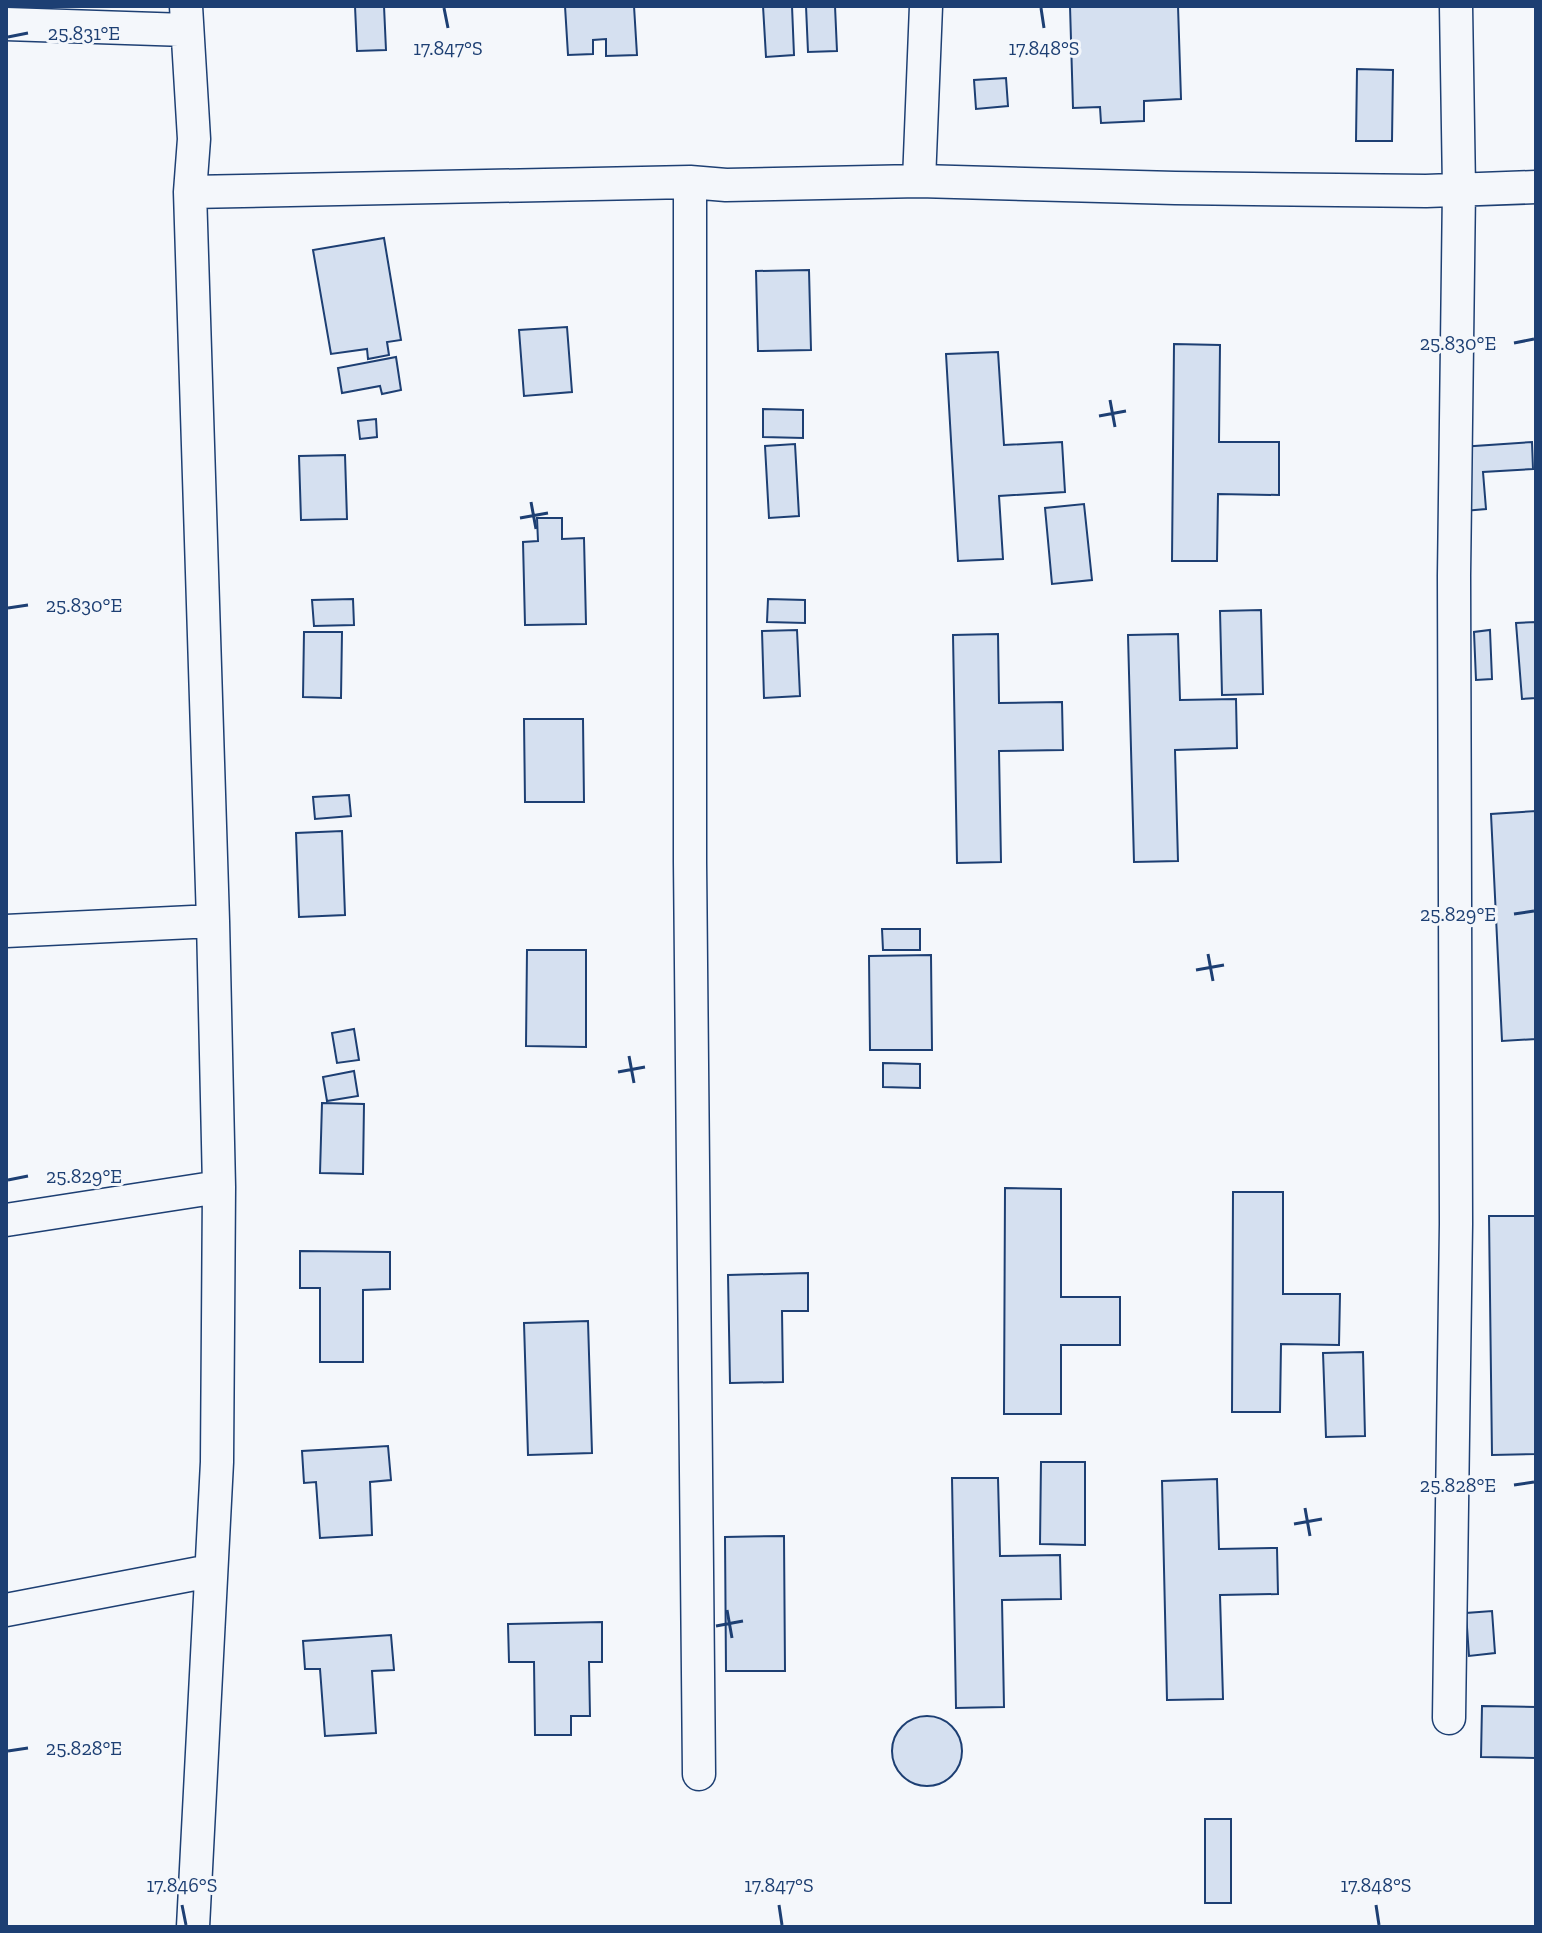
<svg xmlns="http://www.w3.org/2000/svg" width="1542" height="1933" font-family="'Zilla Slab',serif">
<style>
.building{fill:#d5e0f0;stroke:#1d3f73;stroke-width:2}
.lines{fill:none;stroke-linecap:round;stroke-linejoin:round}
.minor-casing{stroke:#1d3f73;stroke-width:35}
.minor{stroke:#f4f7fb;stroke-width:32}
.ticks{fill:none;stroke:#1d3f73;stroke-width:3}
.ticks-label{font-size:20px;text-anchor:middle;fill:#1d3f73;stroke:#f4f7fb;stroke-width:6;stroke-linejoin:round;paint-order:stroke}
</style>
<rect width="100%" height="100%" fill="#f4f7fb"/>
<path class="building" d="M355,6H384L386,50L357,51Z
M565,6H634L637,55L606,56V39L593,40V54L568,55Z
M763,6H792L794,55L766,57Z
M806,6H835L837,51L808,52Z
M1070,6H1178L1181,99L1144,101V121L1101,123L1100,107L1073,108Z
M1357,69L1393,70L1392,141H1356Z
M1006,78L1008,106L976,109L974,80Z
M384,238L401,340L387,342L389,355L368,359L367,349L331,354L313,250Z
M809,270L811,350L758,351L756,271Z
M567,327L572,392L524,396L519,330Z
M1174,344L1220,345L1219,442H1279V495L1218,494L1217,561H1172Z
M998,352L1004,445L1062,442L1065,492L999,496L1003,559L958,561L946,354Z
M396,357L401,390L382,394L380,386L342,393L338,368Z
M763,409L803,410V438L763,437Z
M376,419L377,437L360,439L358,421Z
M1532,442L1533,469L1483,472L1486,509L1464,511L1460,447Z
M795,444L799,516L769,518L765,446Z
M345,455L347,519L301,520L299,456Z
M1084,504L1092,580L1052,584L1045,508Z
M537,518H562V539L584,538L586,624L525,625L523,542L538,541Z
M353,599L354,625L314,626L312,600Z
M768,599L805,600V623L767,622Z
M1261,610L1263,694L1222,695L1220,611Z
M1536,622V698L1522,699L1516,623Z
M797,630L800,696L764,698L762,631Z
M1490,630L1492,679L1476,680L1474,632Z
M304,632H342L341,698L303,697Z
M998,634L999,703L1062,702L1063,750L999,751L1001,862L957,863L953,635Z
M1178,634L1180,700L1236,699L1237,748L1175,750L1178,861L1134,862L1128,635Z
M524,719H583L584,802H525Z
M349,795L351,816L315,819L313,797Z
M1536,811V1039L1502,1041L1491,814Z
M342,831L345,915L299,917L296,833Z
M882,929H920V950H883Z
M527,950H586V1047L526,1046Z
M931,955L932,1050H870L869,956Z
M354,1029L359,1060L337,1063L332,1033Z
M883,1063L920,1064V1088L883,1087Z
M354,1071L358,1096L327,1101L323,1077Z
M322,1103L364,1104L363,1174L320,1173Z
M1005,1188L1061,1189V1297H1120V1345H1061V1414H1004Z
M1233,1192H1283V1294H1340L1339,1345L1281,1344L1280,1412H1232Z
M1489,1216H1536V1454L1492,1455Z
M300,1251L390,1252V1289L363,1290V1362H320V1288H300Z
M808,1273V1311H782L783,1382L730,1383L728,1275Z
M588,1321L592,1453L528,1455L524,1323Z
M1363,1352L1365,1436L1326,1437L1323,1353Z
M388,1446L391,1480L370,1482L372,1535L320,1538L316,1482L304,1483L302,1451Z
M1041,1462H1085V1545L1040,1544Z
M952,1478H998L1000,1556L1060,1555L1061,1599L1002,1600L1004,1707L956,1708Z
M1217,1479L1219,1549L1277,1548L1278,1594L1220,1595L1223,1699L1167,1700L1162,1481Z
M784,1536L785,1671H726L725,1537Z
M1492,1611L1495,1653L1469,1656L1466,1613Z
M602,1622V1662H589L590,1716H571V1735H535L534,1662H509L508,1624Z
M391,1635L394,1670L372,1671L376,1733L325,1736L320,1669H305L303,1641Z
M1482,1706L1536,1707V1758L1481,1757Z
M892 1751a35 35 0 1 1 70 0a35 35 0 1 1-70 0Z
M1205,1819H1231V1903H1205Z"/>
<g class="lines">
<g class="minor-casing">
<path id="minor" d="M186,6L194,139L190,192L213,921L219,1187L217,1462L193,1927
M6,24L186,30
M919,181L926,6
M690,182V862L699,1774
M190,192L690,182L726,185L919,181L1175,188L1426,191L1536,187
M6,931L213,921
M6,1220L219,1187
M6,1610L210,1571
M1449,1718L1456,1224L1454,576L1459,189L1456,6"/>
</g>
<use href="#minor" class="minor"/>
</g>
<path class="ticks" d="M444,8L448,28M1041,8L1044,28M8,37L28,33M1514,343L1534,339M1110,400L1115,427M1099,416L1126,411M531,502L536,529M520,518L548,513M8,608L28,605M1514,914L1534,911M1208,954L1213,981M1196,970L1224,965M629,1056L634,1083M618,1072L645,1067M8,1180L28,1176M1514,1485L1534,1482M1305,1508L1310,1536M1294,1524L1322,1519M727,1610L732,1638M716,1626L743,1621M8,1751L28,1748M182,1905L186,1925M779,1905L782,1925M1376,1905L1379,1925"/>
<g class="ticks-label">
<text x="84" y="40">25.831°E</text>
<text x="448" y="55">17.847°S</text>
<text x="1044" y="55">17.848°S</text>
<text x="1458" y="350">25.830°E</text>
<text x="84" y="612">25.830°E</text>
<text x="1458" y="921">25.829°E</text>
<text x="84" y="1183">25.829°E</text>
<text x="1458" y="1492">25.828°E</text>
<text x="84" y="1755">25.828°E</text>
<text x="182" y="1892">17.846°S</text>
<text x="779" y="1892">17.847°S</text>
<text x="1376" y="1892">17.848°S</text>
</g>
<rect width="1542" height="1933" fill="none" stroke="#1d3f73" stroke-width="16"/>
</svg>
